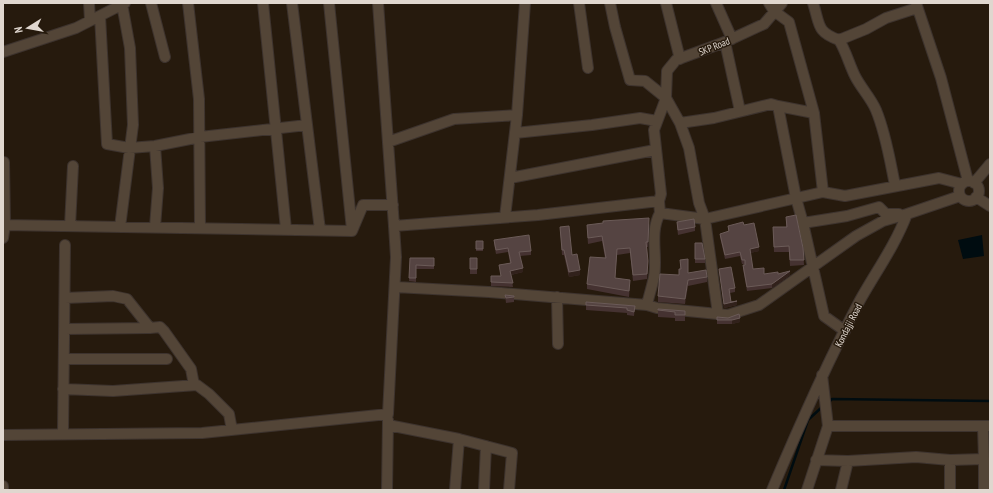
<svg xmlns="http://www.w3.org/2000/svg" width="993" height="493" font-family="'PT Sans Narrow',sans-serif">
<style>
.water{fill:#000c10}
.lines{fill:none;stroke-linecap:round;stroke-linejoin:round}
.stream{stroke:#000c10;stroke-width:2.5}
.minor-casing{stroke:#3d332e;stroke-width:12}
.minor{stroke:#534537;stroke-width:10}
.wall{fill:#453231}
.shaded-wall{fill:#31211b}
.building{fill:#554442;stroke:#6b5b58}
.labels{text-anchor:middle;stroke-width:3;stroke-linejoin:round;paint-order:stroke}
.street-label{font-size:10px;fill:#e0d7cf;stroke:#261a0d}
</style>
<rect width="100%" height="100%" fill="#261a0d"/>
<path class="water" d="M982,235L984,256L963,259L958,240Z"/>
<g class="lines">
<path class="stream" d="M828,403L832,399L990,401
M784,490L808,420L822,407"/>
<g class="minor-casing">
<path id="minor" d="M89,3L90,20
M151,3L165,57
M188,3L199,99L200,228
M263,3L286,229
M292,3L320,230
M329,3L352,230
M378,3L394,226L538,215L659,201
M579,3L588,68
M610,3L615,27L630,80L645,81L666,98
M666,3L680,59
M716,3L732,39
M769,3L774,11L789,22L814,113L823,192
M813,3C820,24 816,32 839,40C846,51 849,64 855,76C861,88 871,98 876,110C886,134 890,161 895,185
M916,3L941,78L968,181
M100,16L107,144L129,148L155,146L200,137L307,125
M839,40L866,29L886,18L917,8
M725,42L740,111
M3,52L76,28L125,3
M666,98L667,71L676,60L725,42L764,24L782,3
M778,106L814,113
M680,123L714,118L771,104L778,106L796,198L803,223L847,216L879,207L886,214H899
M515,133L592,125L640,118L657,121
M388,142L454,119L517,115
M155,146L158,188L155,227
M510,178L655,150
M959 191a10 10 0 1 1 20 0a10 10 0 1 1-20 0Z
M974,183L990,164
M976,197L990,206
M505,217L517,115L525,3
M803,223L824,316L845,331
M3,225L352,231L363,205H393
M70,226L73,166
M120,227L133,125L130,48L122,4
M3,238L5,225L4,162
M395,287L489,292L647,305L657,308L728,315L759,305L856,236L883,221L907,214
M557,297L558,344
M65,298L113,296L127,299L150,328L160,327L164,331L191,369L194,385
M647,305C649,295 652,287 654,277C658,256 649,233 660,213
M718,314L705,219L699,203L689,148L680,123L666,98L654,130L661,194L659,201L660,213L705,219L823,192L845,196L939,178L962,184
M64,329L150,328
M64,359H167
M822,375L828,426
M63,389L113,391L197,385L209,394L229,414L232,430
M388,425L459,439L512,453L509,490
M63,434L65,245
M3,435L202,433L388,414L396,257L394,226
M816,460L848,461L916,457L950,460L984,459L983,426
M3,486V490
M387,490L388,420
M455,490L459,439
M484,490L486,446
M772,490C799,426 827,363 859,302C875,273 895,246 907,214L960,196
M807,490L828,426H990
M841,490L848,461
M950,490V460
M984,490V459"/>
</g>
<use href="#minor" class="minor"/>
</g>
<path class="wall" d="M786,217L803,248L804,265L790,266L789,252H774L773,227H786Z
M677,222L695,227V231L678,235L677,227Z
M649,224L648,247H647L648,266L647,279L633,281L630,253L617,255L615,278L630,285L629,297L587,289V284L605,258L602,241L588,244L587,231V225Z
M744,225L759,251L750,253L753,269L764,274L790,275L772,288L747,291L743,269V265H745V264H742L740,256L725,259L720,237V234L728,232V226Z
M560,227L572,255L580,275L569,277L564,255H562Z
M494,240L531,251V255L520,256L523,272L511,275L513,287L491,286V276H501L499,265L510,263L508,252L496,254L494,244Z
M476,241H483V251H476Z
M695,243L705,259V263H695Z
M410,258H434V269H416V282L409,281Z
M470,258H477V274H470Z
M680,260L688,273L707,277V282L688,286L685,304L658,302V296L679,275L680,269Z
M719,269L735,288V292L730,293L731,302L737,305L724,308Z
M505,295L514,296V302L506,303Z
M586,302L635,306L634,316L627,315V313L586,310Z
M658,309L685,311V321H675V318L658,317Z
M717,317L740,322L732,324H717Z"/>
<path class="shaded-wall" d="M759,247V251L750,253V249Z
M648,261V266L647,279V274Z
M523,268V272L510,275V271Z
M580,270V275L569,277V272Z
M790,271V275L772,288V284Z
M630,280V285L629,297V291Z
M688,280V286L685,304V299Z
M737,301V305L724,308V304Z
M740,318V322L732,324V320Z"/>
<path class="building" d="M796,215L803,248L804,260H790L789,246L774,247L773,227H787L786,217Z
M649,218L648,242H646L648,261L647,274L633,275L630,248L617,249L615,278L630,280L629,291L587,284L590,257L606,258L602,236L588,238L587,225L603,223V221Z
M694,219L695,227L678,230L677,222Z
M743,222L744,225L754,223L759,247L750,249L753,269L764,268V274L778,272V274L790,271L772,284L747,287L743,265H745V260H742L740,252L725,255L720,234L729,231L728,226Z
M569,226L572,255L577,254L580,270L569,272L564,250H562L560,227Z
M529,235L531,251L519,252L523,268L510,271L513,283L491,282V276H501L499,265L511,263L508,248L496,250L494,240Z
M476,241H483V249H476Z
M695,243H702L705,259H695Z
M410,258H434V266L416,265V278H409Z
M470,258H477V269H470Z
M688,259V273L706,270L707,277L688,280L685,299L658,296L660,274L679,275V269H681L680,260Z
M731,267L735,288L729,289L731,302L737,301L724,304L719,269Z
M505,295L514,296V297L506,298Z
M586,302L635,306L634,312L627,310V308L586,305Z
M658,309L685,311V315H675V312L658,310Z
M739,314L740,318L732,320H717V317L728,318Z"/>
<g class="labels">
<g class="street-label">
<text transform="translate(714 46) rotate(-22)" y="4">SKP Road</text>
<text transform="translate(848 325) rotate(-63)" y="4">Kondajji Road</text>
</g>
</g>
<rect width="993" height="493" fill="none" stroke="#e0d7cf" stroke-width="8"/>
<g transform="translate(28 28) rotate(259)" stroke="#261a0d" stroke-width="3" paint-order="stroke">
<path d="M0-3L7 15L0 10L-7 15Z" fill="#e0d7cf"/>
<text y="-6" font-size="11" font-weight="bold" text-anchor="middle" fill="#e0d7cf">N</text>
</g>
</svg>
